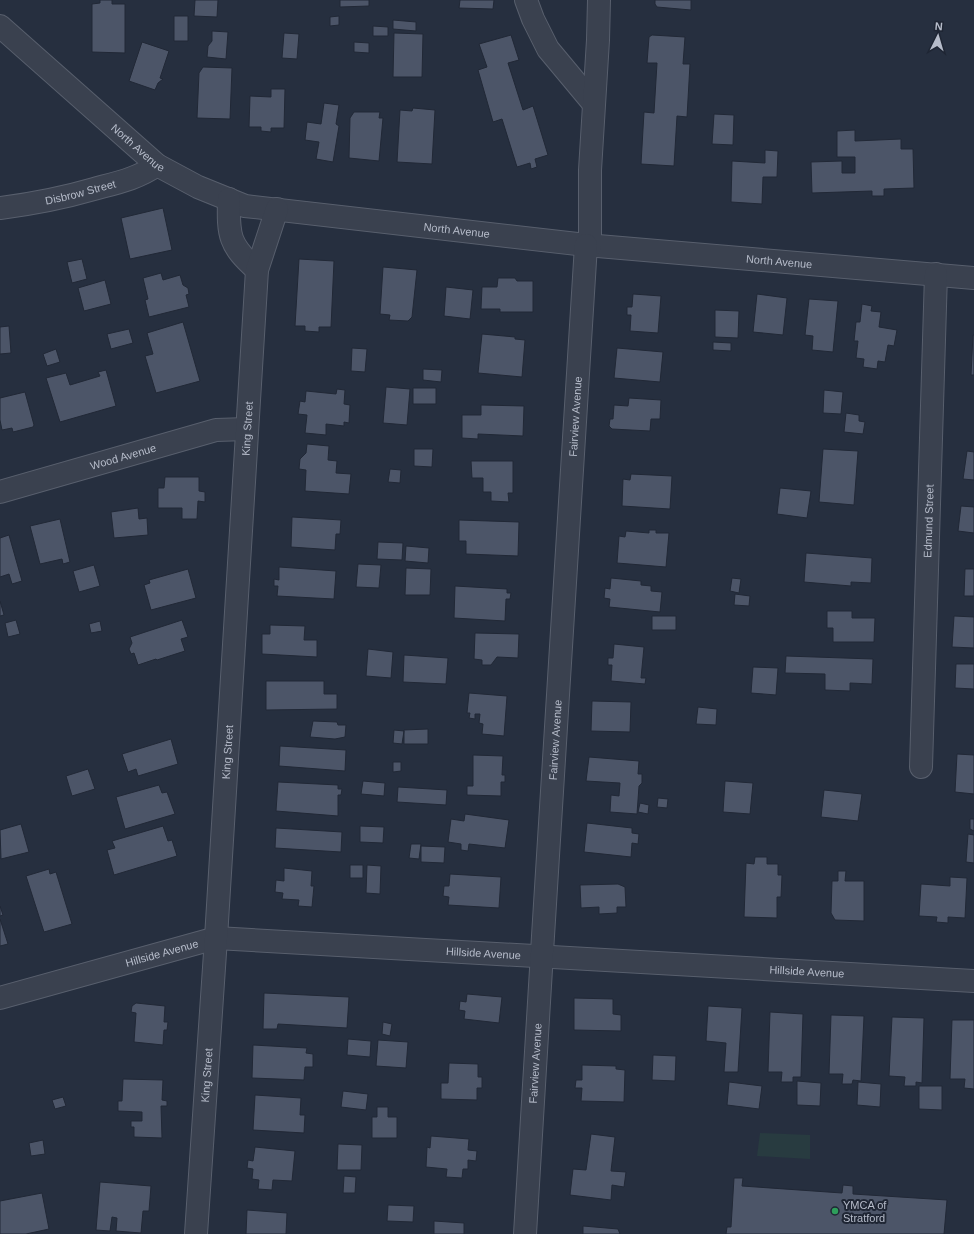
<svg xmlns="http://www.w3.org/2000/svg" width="974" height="1234" font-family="Helvetica,sans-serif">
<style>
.green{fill:#283b40}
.building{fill:#4c5568;stroke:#212836}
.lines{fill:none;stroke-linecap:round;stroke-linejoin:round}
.minor-casing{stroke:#585f6d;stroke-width:24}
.minor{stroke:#3a414f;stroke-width:22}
.leisure-dot{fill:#2e9e5b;stroke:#1f2634;stroke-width:1.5}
.labels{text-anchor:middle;stroke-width:4;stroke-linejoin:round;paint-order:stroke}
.street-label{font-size:11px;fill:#b6bcca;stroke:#1f2634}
.poi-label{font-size:11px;fill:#b6bcca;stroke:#1f2634;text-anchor:start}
</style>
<rect width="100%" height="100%" fill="#262f3f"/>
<path class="green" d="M760,1133L810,1135V1159L757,1156Z"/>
<path class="building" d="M100,0H112V4H125V53L92,52V4L100,3Z
M195,0H218L217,17L194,16Z
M340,0H369V6L340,7Z
M460,0H494L493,9L459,8Z
M655,0H691V10L657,7L655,4Z
M174,16H188V41H174Z
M339,16V25L330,26V17Z
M393,20L416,22V31L393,29Z
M373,26L388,27V36H373Z
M212,31L228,32L226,59L207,57L208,46L212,41Z
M284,33L299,34L297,59L282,58Z
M394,33L423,34L422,77H393Z
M511,35L519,60L508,63L523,110L533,106L548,155L535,159L537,167L531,169L530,163L517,167L502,119L493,122L478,70L487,67L479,44Z
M652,35L685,37L683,64H690L687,117L677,116L674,166L641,164L644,112L654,113L657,63H647L649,37Z
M142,42L169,51L160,78L163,79L158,83L155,90L129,81Z
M354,42L369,43V53L354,52Z
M203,67L232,68L230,119L197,118L199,73Z
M271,89H285L284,128H271V132L261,131V127H249L250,96L271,97Z
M324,103L339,105L336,124L339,126L333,162L316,159L319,142L305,140L307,122L321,124Z
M413,108L435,110L432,164L397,162L400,110L412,111Z
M354,112H380L379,118H383L379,161L349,158L350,118Z
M714,114L734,115L733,145L712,144Z
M855,130V141L901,139V149H913L914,188L884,189V196H872V191L812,193L811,162L842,161V173H855V157H837V131Z
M765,150L778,151L777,177H763L762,204L731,202L732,161L765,163Z
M163,208L172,250L130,259L121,218Z
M82,259L87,279L72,283L67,262Z
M299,259L334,261L331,327H319V332L305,331V326H295Z
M383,267L417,270L412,317L408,321L389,320L390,315L380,314Z
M161,273L163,280L180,275L183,285L188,288L189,294L186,295L189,307L149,317L145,300L148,299L143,278Z
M498,278H515L517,281H533V312H500V309H481L482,287H497Z
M105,280L111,304L84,311L78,288Z
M446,287L473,290L470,319L444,316Z
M633,294L661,296L658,333L630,331L631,315H627V307H632Z
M757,294L787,298L783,335L753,332Z
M809,299L838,301L833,352L812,350L813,336L805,335Z
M862,304L872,306L871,311L881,312L879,327L897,330L894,346L888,345L885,362L878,361L877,369L863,367L864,359L856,358L858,341H854L856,322H860Z
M715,310L739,311L738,338L715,337Z
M183,322L200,381L156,393L145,356L153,354L147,333Z
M9,326L11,353L0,354V327Z
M129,329L133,343L111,349L107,334Z
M482,334L515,337V339L525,340L522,377L478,373Z
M973,335H974V375H971Z
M713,342L731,343V351L713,350Z
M352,348L367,349L365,372L351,371Z
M617,348L663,352L660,382L614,378Z
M56,349L60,362L47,366L43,354Z
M423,369L442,370L441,382L423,380Z
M106,370L116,406L60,422L46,378L66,373L70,385L100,376L98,372Z
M386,387L410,389L407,425L383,423Z
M413,388H436V404H413Z
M337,389L345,390L344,404L350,405L349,423L344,422V426L326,424V435L305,433L307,415L298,414L300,401L305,402L306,391L336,394Z
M824,390L843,392L841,414L823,413Z
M25,392L34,425L33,427L13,432L12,428L2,430L0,420V398Z
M629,398L661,400L660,419H651L650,431L612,429L609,426L610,419H613L614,405L628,406Z
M481,405L524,406L523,436L478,434V439L462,438V415H481Z
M846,413L859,415V421L865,422L863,434L844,432Z
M307,444L329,446L328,460L337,461L336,473L351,474L349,494L305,491L306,470L299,469L300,459L306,453Z
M414,449H433L432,467L414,466Z
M823,449L858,451L854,505L819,502Z
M967,451L974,452V480L963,479Z
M471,461H513V493H508L509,502L491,501V492H483V478H472Z
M390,469L401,470L400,483L388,482Z
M631,474L672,476L670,509L622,506L623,479L630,480Z
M165,477H199V491L205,492V502L198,501L197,519H182V508H158V488H164Z
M780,488L811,491L807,518L777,514Z
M961,506L974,507V533L958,531Z
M138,508L139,519L147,518L148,535L114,538L111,512Z
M292,517L341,520L340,534H336L335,550L291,547Z
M60,519L70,562L63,564L62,559L40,564L30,526Z
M459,520L519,522L518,556L466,554V541H459Z
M649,530H656V533H669L666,567L617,563L619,536L625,537L626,531L649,533Z
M9,535L22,581L12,584L9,574L0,577V538Z
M378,542L403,543L402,560L377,559Z
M406,546L429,548L428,563L405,561Z
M806,553L872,558L871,583L851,582V586L804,582Z
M358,564L381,565L379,588L356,587Z
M94,565L100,586L79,592L73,571Z
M279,567L336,571L334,599L277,596L278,586H274V579L279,580Z
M406,568L431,569L430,595H405Z
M188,569L196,598L151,610L144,585L150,583L149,580Z
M965,569H974V596H964Z
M611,578L641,581V585L651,586V591L662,592L660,612L609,607L610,599L604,598L605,588L610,589Z
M732,578L741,579L739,593L730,591Z
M455,586L507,589V593H511L510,599H506L505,621L454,618Z
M735,594L750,596L749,606L734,605Z
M0,601L4,615L0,616Z
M827,611H852V618H875L874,642H833V628H827Z
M652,616H676V630H652Z
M954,616L974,617V648L952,647Z
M16,620L20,634L8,637L5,623Z
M182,620L188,637L181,639L185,651L157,660L156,659L138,665L134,653L131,654L129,649L132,643L130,637Z
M100,621L102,631L91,633L89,624Z
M270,625L305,626L304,640H317V657L262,654V634H270Z
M475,633L519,634L518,658L497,657L491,665H482V660L474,659Z
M614,644L644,647L641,678H646L645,684L611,681L612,665H608V658H613Z
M368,649L393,652L391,678L366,676Z
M404,655L448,658L446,684L403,682Z
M786,656L873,659L872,684L850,683V691L825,690V674L785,673Z
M956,664H974V689L955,688Z
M753,667L778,668L776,695L751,693Z
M266,681H324V694H337V709L266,710Z
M469,693L507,696L504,736L482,734L483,724L479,723L480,714H475V719L469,718L470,713H467Z
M592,701L631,702L630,732L591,731Z
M698,707L717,709L716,725L696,724Z
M313,721L337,722L338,725H346L345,737L335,739L310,737Z
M428,729V744H404V730Z
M394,730L404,731L402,744L393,743Z
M171,739L178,764L138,776L136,769L128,772L122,754Z
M280,746L346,750L345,771L279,766Z
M957,754L974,755V794L955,792Z
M473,755L503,756L502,775H505V782H501V796L467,795V786H473Z
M589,757L639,761L638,774H642V783L639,786L637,814L610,812L611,795L619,796L620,783L586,781Z
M393,762H401V771L393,772Z
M88,769L95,789L72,796L66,776Z
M363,781L385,783L384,796L361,794Z
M725,781L753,783L750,814L723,812Z
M278,782L338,785V789H342L341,795H338V816L276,811Z
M159,785L162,793L167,792L175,814L125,829L116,797Z
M398,787L447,790L446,805L397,802Z
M824,790L862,794L858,821L821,817Z
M658,798L668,799L667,808L657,807Z
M640,803L649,805L648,814L638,812Z
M465,814L509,820L505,848L469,844L468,851L461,850V844L448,842L451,819L464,821Z
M970,819H974V831L970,829Z
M587,823L632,828V833L639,834L638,844L632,843L631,857L584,852Z
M21,824L29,852L1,859L0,830Z
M163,826L168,841L172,840L177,856L114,875L107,850L115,848L112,841Z
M360,826L384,827L383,843L360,842Z
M276,828L342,832L341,852L275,848Z
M968,834L974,835V863L966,862Z
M411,844H421L419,859L409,858Z
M421,846L445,847L444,863L421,862Z
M755,857H767V864H778V875H782L781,897H777V918L744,917L746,863L754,864Z
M350,865H363V878H350Z
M367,865L381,866L380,894L366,893Z
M284,868L312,871L311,886H314L312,907L298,906L299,900L282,899L283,893L275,892L276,880L284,881Z
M49,869L50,874L56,872L72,924L44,932L26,876Z
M838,871H846L845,881H864V921L835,920L831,913L832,881H838Z
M450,874L501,877L499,908L448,905L449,897L443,896L444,886H449Z
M950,877L967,878L965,918L948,917V923L936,922L937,917L919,916L921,884L950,886Z
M618,884L625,887L626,907H617V913L599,914V907L581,908L580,885Z
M0,906L3,915L0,916Z
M0,919L8,944L0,946Z
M264,993L349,997L347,1028L278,1024L277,1029H263Z
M467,994L502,997L499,1023L464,1019L465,1011L459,1010L460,1001L466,1002Z
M574,998L613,999V1014L621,1015V1031L574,1030Z
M136,1003L165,1006L164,1022H168L167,1030H164L163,1045L134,1042L136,1013L131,1012L132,1006Z
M708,1006L742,1008L738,1072H724L726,1043L706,1041Z
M770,1012L803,1014L801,1077H793V1082H781L782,1072H768Z
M831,1015L864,1016L861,1081L853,1080L852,1084H842L843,1074H829Z
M892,1017L924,1018L922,1083L916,1082V1086H904L905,1077L889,1076Z
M952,1020H974V1089L964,1088L965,1079H950Z
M383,1022L392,1024L390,1036L382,1034Z
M348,1039L371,1041L370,1057L347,1055Z
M378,1040L408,1042L406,1068L376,1066Z
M253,1045L307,1048L306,1053L313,1054V1067H305L304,1080L252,1078Z
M653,1055L676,1056L675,1081L652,1080Z
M449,1063L478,1064V1077H482V1088H477V1100L441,1099V1083H448Z
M582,1065L616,1066V1069L625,1070L624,1102L581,1101L582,1088H575L576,1080H582Z
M123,1079L163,1080L162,1100L167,1101V1106H161L162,1138L134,1137V1127H131V1121H142V1112L118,1111V1101H122Z
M797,1081L821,1083L820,1106L797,1105Z
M729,1082L762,1086L759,1109L727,1105Z
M858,1082L881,1084L880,1107L857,1105Z
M919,1086H942V1110L919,1109Z
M343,1091L368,1094L366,1110L341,1107Z
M255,1095L301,1098L300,1115H305L304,1133L253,1130Z
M63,1097L66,1106L55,1109L52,1100Z
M377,1107H388V1117H397V1138H372V1117H377Z
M591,1134L615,1137L611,1171L626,1172L624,1187L612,1185L611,1200L570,1195L573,1169L586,1170Z
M431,1136L469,1139L468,1150L477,1151L476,1161L468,1160V1169H463L462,1178L446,1177L447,1169L426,1167L427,1147L430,1148Z
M43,1140L45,1154L31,1156L29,1143Z
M338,1144L362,1145L361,1170H337Z
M255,1147L295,1151L292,1181L273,1180L272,1190L258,1189L259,1180L252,1179L253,1169L247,1168L248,1160L253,1161Z
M344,1176L356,1177L355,1193H343Z
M734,1178H743L742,1186L842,1193L843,1185L853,1186V1194L947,1200L944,1234H726L727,1227H731Z
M100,1182L151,1186L149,1211H143L141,1233L116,1231L117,1218L112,1217L110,1231L96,1230Z
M42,1193L49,1229L26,1234H0V1201Z
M388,1205L414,1206L413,1222L387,1221Z
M247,1210L287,1213L286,1234H246Z
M434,1221L464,1223V1234H434Z
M583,1226L618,1229L620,1234H583Z"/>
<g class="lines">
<g class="minor-casing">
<g id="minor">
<path d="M526,0L533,19L548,49L593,103"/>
<path id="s1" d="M0,26L157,165L198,187L245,206L586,245L974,278"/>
<path d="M229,199C228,236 229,245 257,270"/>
<path id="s2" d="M0,208C32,204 63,198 94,189C116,183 137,179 157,165"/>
<path d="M590,246V170L598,40L599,0"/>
<path id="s3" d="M0,492L216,430L247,429"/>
<path id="s4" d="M921,767L936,274"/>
<path id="s5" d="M0,998L216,938L974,981"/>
<path id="s6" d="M196,1234L216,938L257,270L277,209"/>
<path id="s7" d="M525,1234L543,936L586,245"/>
</g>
</g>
<use href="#minor" class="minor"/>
</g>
<circle class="leisure-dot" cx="835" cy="1211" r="4"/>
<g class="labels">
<g class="street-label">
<text dy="4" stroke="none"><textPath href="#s1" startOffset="184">North Avenue</textPath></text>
<text dy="4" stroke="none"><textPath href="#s2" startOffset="82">Disbrow Street</textPath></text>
<text dy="4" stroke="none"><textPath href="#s1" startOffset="520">North Avenue</textPath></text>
<text dy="4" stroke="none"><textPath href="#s1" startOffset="844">North Avenue</textPath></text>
<text dy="4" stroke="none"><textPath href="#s7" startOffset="819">Fairview Avenue</textPath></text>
<text dy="4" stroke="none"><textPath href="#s6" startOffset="807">King Street</textPath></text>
<text dy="4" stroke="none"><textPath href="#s3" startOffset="128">Wood Avenue</textPath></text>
<text dy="4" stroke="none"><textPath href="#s4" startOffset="246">Edmund Street</textPath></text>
<text dy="4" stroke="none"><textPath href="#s7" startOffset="495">Fairview Avenue</textPath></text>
<text dy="4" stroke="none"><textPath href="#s6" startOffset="483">King Street</textPath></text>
<text dy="4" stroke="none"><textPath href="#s5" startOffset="168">Hillside Avenue</textPath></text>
<text dy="4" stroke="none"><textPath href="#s5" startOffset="492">Hillside Avenue</textPath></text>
<text dy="4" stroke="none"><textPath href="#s5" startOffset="816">Hillside Avenue</textPath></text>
<text dy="4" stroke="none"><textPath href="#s7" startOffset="171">Fairview Avenue</textPath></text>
<text dy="4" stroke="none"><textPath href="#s6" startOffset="159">King Street</textPath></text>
</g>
<g class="poi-label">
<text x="843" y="1209">YMCA of<tspan x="843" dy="13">Stratford</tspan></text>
</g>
</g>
<g transform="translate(938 36) rotate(5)" stroke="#1f2634" stroke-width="3" paint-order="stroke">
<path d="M0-3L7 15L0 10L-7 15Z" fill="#b6bcca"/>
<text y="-6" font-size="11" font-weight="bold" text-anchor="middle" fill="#b6bcca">N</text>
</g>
</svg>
